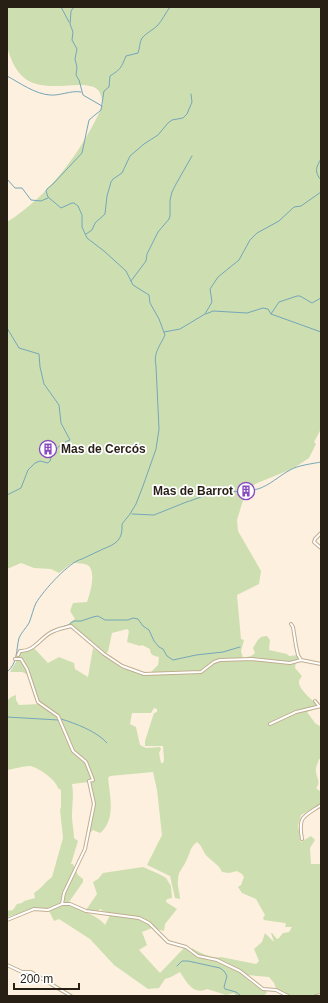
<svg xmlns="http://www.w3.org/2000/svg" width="328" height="1003" font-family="Arial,sans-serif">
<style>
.green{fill:#cddfb0;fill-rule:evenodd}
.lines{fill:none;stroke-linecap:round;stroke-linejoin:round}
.stream{stroke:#75a6b8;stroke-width:1}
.street-casing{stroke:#c1ad8f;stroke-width:4}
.street{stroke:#fff;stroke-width:2}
.labels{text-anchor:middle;stroke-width:3.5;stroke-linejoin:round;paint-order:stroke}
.poi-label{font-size:12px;font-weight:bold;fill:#271f14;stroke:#fff;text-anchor:start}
</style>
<rect width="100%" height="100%" fill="#fdf0de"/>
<path class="green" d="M7,7H321V429L314,442L316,444L309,458L294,468L255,484L245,494L237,520L238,531L261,571L259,584L237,595L241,639L244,640L241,651L243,658L251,656L255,653L253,648C257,642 258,636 267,636L270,640L269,650L287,654L289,656L298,655L300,659L296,661L295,668L302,676C301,678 299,679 299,682C298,689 314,701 319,707L307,712L315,723L321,727V760L319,759C318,763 315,768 316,772C317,779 321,782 316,788L321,792V804L301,815L298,826L301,842L311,836L315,840L310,848L311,864H321V994L313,996L288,995L276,988L274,983L269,977L247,975L221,960L200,956L192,951V948C200,953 212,959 221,957L256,964L259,961L254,949L262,942L265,933L274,942L271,933H272L277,939L279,938L283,933L289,932L292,927H285L286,924L285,923L264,920L263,918L265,915L256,899L242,893L238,887L241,885L244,877L242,874L237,871L229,873L222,872C219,865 214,863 209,858C203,854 203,846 197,842C190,847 190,854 186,861C183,869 178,870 178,881C177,887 180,893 180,899L175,898L170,876L147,865L162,835L157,790L153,772L110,776L108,778C110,796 116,820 100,833L93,830L89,834L87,831L93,805L92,806L89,782L72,784C74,794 72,805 72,816C72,824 74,831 74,838L78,841L71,864H73L78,875L83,879V882L69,902L70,906C80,910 99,916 105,925L111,913L103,911L100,909L98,911L86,910L97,894L93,882L98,879L103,873L143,867L159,874L166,878L171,886L172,898L167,899L166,902L177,909L165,924L164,931L152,928L142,932L147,945L139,950L160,973L184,948L188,950L190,953L207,960L217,961L239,972L253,984L262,990L266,991L267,993L263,996H236L234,993L226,995L207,989C193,996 186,981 180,972L171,977L165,979L159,988L148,989L114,965L90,939L59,919L54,921L48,909H34L7,917V911L13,910L17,904L22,903L24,901L35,898L34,893C41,889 45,882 52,877L63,838L60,809L61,808V790L58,788C56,780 38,767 30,766C23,766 14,769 7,770V701L11,697L16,695V700L19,705L39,704L27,674L22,672H10L21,653L34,648L48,663L59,657L74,663L75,669L88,677L93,648L121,668L148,675L158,665L159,657C154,656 150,655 150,649L142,645L140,646L127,642L129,631L127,629L112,633L108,652L106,653L70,625V622L75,619L70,611L73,603L87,602C90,593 96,574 89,566C85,563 77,563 72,563L59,573L51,569L34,568L21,563L7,569V222C49,196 84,149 103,104C102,100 101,93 98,90C93,85 84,85 78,85C42,87 20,90 8,50C5,41 7,18 7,7ZM154,708L157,709V712L154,713L145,741V746H163L164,760L163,763H161L159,753L161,749L160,747L146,748L140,745L136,727L130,724L132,713H151Z"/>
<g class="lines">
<path class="stream" d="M61,7L69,22
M74,7L71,11L70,24L73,32L72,40L77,49L75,59L77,67L76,75L79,80L83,95L102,106
M7,76C20,83 35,94 50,95C60,96 71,90 81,92
M321,126V133
M321,159C316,167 314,172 321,180
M7,179L15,188H22L31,200L41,201L48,198
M86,234L92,230L95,223L105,214L107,196L111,182L113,179L122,173L130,156L144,144L158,135L168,123L172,120L183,118L187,114L192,102L191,94
M131,281L146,261L147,254L158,232L169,219L170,216V200L172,192L176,184L192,156
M206,314L213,311L247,313L263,308L268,309L271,314L279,302L297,296H300L312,303L321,298
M271,314L321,332
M7,328L19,348L39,354L40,367L44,384L59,405L61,423L70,440C61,443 52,451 50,461L48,463L40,461L35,463L28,470L21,488L7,495
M164,332L180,329L205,314L212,302L210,289L218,277L239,260L250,240L257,233L279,221L294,207L301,206L321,192
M190,501L206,495L258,489C270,485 279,476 290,470C299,465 311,464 321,462
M132,514L154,515L189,501
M41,639L53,630L68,625L74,621H81L93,617L98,616L105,620H128L133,618L138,619L143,626L149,630L154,641L159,647L163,649L167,656L173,660L196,655L223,652L240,647
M7,672C18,663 16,650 19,638C21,633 26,628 29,623C32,616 33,609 36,603C43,591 70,561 82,559C89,556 96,552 103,549C116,544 123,540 122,524L130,514L136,504L143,486L156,449L159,429L156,366C153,353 160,346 165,335L159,319L150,303L149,295L133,285L126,271L104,251L87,238L82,227V215L78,206L74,203H72L61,208L48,197L46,191L47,189L53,184L82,153L89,120L101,110L104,91L109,87L110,76C121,69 121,68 126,56L138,53C140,48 139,43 142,38C146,33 153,30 157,26C162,21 166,12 170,7
M7,717L58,720
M61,719C75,723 98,732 107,743
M177,966L182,961H188L220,968L224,971L227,976L224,987L225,989L236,992L241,996"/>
<g class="street-casing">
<path id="street" d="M321,533L315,539L314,542L321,548
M291,624L293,627L296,646L298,655L301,660
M18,655L20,651C33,652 40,639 50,633C56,629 64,628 71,626L104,654L122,666L144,674L201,672L214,662L220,660L252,659L290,663L301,660L321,664
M15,659H21L27,669L38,702L58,716L73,751L86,762L93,780L89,781L94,804L85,849L64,893L62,904
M315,701L319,706
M270,724L296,712L321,706
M302,839C298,816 303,817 321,805
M7,920L34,909L48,910L62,904H70L86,911L139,918L149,923L168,942L186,947L198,956L217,960L240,971L263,989L276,990L288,996
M7,965L22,972H31L71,996
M316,996L321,995"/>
</g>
<use href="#street" class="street"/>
</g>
<defs>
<g id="building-ring" transform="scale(0.9)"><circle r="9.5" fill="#fff" stroke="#894ac0" stroke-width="1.5"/><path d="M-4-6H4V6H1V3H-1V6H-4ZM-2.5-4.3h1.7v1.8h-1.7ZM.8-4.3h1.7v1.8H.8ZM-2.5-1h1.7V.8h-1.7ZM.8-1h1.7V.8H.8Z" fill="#894ac0"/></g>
</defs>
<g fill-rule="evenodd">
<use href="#building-ring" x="48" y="449"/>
<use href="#building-ring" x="246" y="491"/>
</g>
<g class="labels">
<g class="poi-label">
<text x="61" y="453">Mas de Cercós</text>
<text x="233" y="495" text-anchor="end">Mas de Barrot</text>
</g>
</g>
<rect width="328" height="1003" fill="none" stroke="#271f14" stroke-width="16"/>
<path d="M14 983v6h65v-6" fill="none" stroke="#271f14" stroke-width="2"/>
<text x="20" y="983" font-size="12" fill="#271f14" stroke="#ffffff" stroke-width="3" paint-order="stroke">200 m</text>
</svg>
